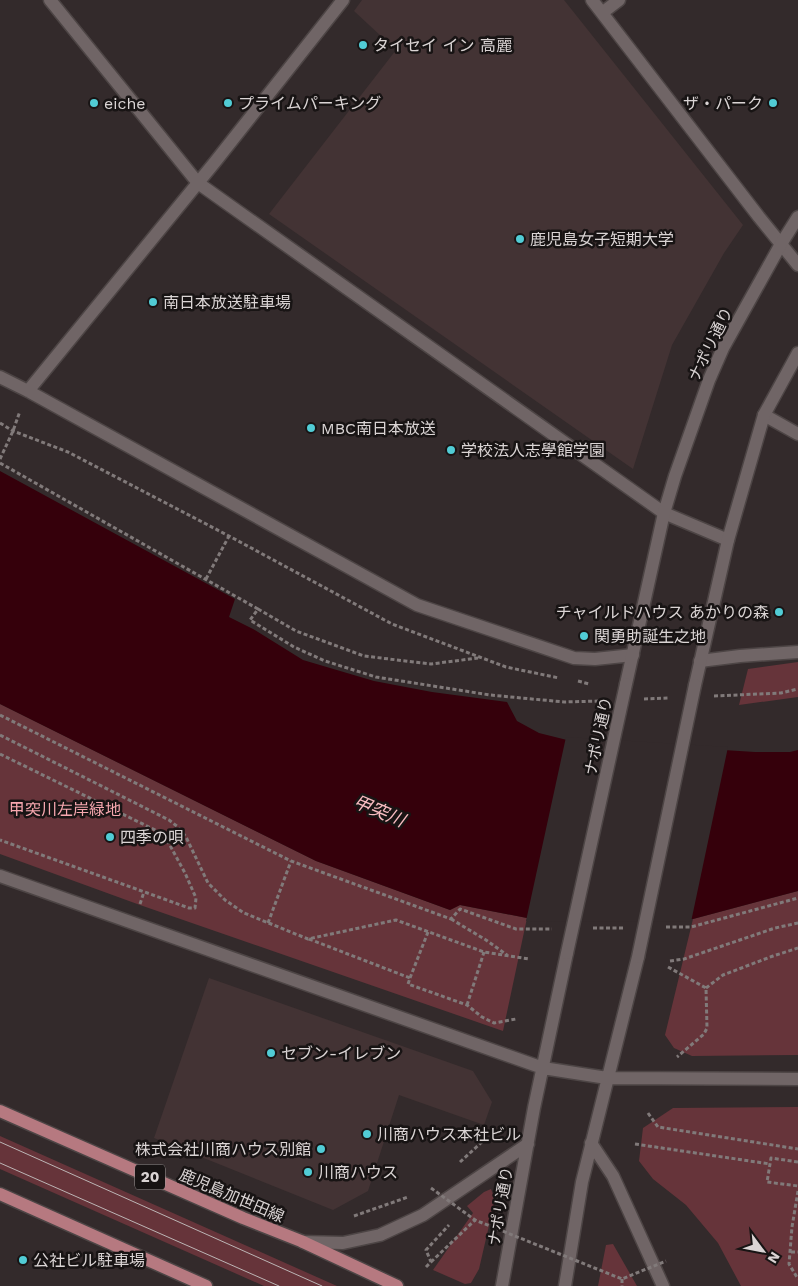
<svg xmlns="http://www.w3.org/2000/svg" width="798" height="1286" font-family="'Work Sans','Noto Sans JP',sans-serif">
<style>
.built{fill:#433334}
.green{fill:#66343a}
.water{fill:#35000b}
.pier{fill:#332a2b}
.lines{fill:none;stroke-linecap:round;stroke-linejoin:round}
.street-casing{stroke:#4d4545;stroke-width:15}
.secondary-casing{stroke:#4d4545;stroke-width:15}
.primary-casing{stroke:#4d4545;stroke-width:15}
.path{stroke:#817a7a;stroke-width:3;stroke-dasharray:4 2.5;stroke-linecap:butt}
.street{stroke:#706566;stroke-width:12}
.secondary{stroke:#706566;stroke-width:12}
.primary{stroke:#b67980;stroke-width:12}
.tram{stroke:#bcb5b5;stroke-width:1}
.secondary-bridge-casing{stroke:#4d4545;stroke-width:15;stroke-linecap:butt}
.path-bridge{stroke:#817a7a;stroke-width:3;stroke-dasharray:4 2.5;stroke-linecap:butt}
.secondary-bridge{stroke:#706566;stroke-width:12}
.poi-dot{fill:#51ccd5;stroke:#181414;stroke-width:2}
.labels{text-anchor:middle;stroke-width:5;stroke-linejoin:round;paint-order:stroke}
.shield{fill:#181414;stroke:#a09a9a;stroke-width:1}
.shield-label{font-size:15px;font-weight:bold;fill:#dad4d4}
.poi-label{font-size:16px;fill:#dad4d4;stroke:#181414;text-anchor:start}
.street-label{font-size:16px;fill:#dad4d4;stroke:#181414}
.park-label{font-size:16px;fill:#f7a7af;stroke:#181414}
.water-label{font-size:18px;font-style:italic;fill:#f8bbc0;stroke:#181414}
</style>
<rect width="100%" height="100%" fill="#332a2b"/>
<path class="built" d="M362,0H564L743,225L724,253L672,345L633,469L269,214L396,50L354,11Z
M209,978L473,1071L492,1102L484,1125L399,1095L368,1191L333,1210L154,1138Z"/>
<path class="green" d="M798,662V697L739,705L748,669Z
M0,704L316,861L450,910L460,905L527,918L503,1031L140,905L0,854Z
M798,891V1055L692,1056L674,1048L665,1035L693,919Z
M798,1107V1286H741L718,1243L686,1205L653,1179L639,1161L643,1128L673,1108Z
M0,1136L337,1286H264L0,1169Z
M491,1189L494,1197V1204L479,1269L471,1283L465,1284L433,1270L473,1213L467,1206L484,1192Z
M613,1244L637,1286H598L606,1245Z"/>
<path class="water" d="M0,471L235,599L229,617L253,629L303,660L374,681L432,692L507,702L517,721L539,733L567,740L755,752H790L798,750V891L693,919L527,918L460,905L450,910L316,861L0,704Z"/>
<path class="pier" d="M566,737L728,747L691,922L526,921Z"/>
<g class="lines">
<g class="street-casing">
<path id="street" d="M50,0L198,183L664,513L728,540
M592,0L759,217L798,265
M602,13L619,0
M0,377L28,391L417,605L574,658L595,659L633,655
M28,391L215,162L343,0
M764,415L798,434
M700,661L740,656L798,652"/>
</g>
<g class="secondary-casing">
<path id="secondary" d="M626,684L664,513L675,476L709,380L723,348L781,244L798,217
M695,685L728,540L764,415L798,353
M0,876L543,1068L607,1078L798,1079
M591,1143L613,1176L663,1286
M303,1242L343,1243L380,1235L423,1215L528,1144
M502,1286L534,1108L567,953
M565,1286L582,1182L638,957"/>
</g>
<g class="primary-casing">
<path id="primary" d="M0,1111L243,1218L301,1241L397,1286
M0,1194L206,1286"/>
</g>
<path class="path" d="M0,423L13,431L68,452L229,536L392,624L506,667L559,678
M0,459L13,431L20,411
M0,463L258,609L250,620L294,647L325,661L376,677L490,695L564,702L600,701
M206,579L229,536
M258,609L296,631L364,656L431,664L478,658
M578,681L589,684
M714,696L781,693L798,689
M644,699L670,698
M0,715L291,861L451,919L460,909L516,929H552
M0,735L169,820L178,827L186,837L208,883L225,900L244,913L308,939L396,920L484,952L529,959
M0,754L157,831L167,840L185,873L196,898L195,908H189L0,840
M140,904L144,892
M451,919L486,940L507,955
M268,923L291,861
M666,927H691L798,898
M593,928H624
M309,939L410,978L408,984L467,1005L482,1017L494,1023L516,1019
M670,961L684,959L775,928L798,923
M668,967L706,988L707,1028L704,1034L677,1057
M410,978L428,932
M706,988L723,975L773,956L798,948
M467,1005L484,952
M648,1113L658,1127L798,1149
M635,1144L770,1164
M460,1162L482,1142
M798,1162L771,1158L767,1182L798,1186
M798,1191L792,1227L789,1264L798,1279
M354,1216L408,1197
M791,1252H798
M431,1262L475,1220
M426,1267L431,1262L426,1250L449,1225
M622,1279V1286"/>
<use href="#street" class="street"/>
<use href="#secondary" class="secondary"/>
<use href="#primary" class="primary"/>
<path class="tram" d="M0,1142L322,1286
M0,1163L279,1286"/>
<g class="secondary-bridge-casing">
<path id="secondary-bridge" d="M567,953L626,684
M638,957L695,685"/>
</g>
<path class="path-bridge" d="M431,1188L475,1220L622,1279L666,1261"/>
<use href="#secondary-bridge" class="secondary-bridge"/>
</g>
<g class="poi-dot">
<circle cx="363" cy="45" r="5"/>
<circle cx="94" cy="103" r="5"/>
<circle cx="228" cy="103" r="5"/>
<circle cx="773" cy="103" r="5"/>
<circle cx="520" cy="239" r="5"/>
<circle cx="153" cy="302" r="5"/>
<circle cx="311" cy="428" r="5"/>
<circle cx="451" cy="450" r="5"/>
<circle cx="779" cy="612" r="5"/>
<circle cx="584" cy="636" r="5"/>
<circle cx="110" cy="837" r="5"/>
<circle cx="271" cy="1053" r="5"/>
<circle cx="367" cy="1134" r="5"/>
<circle cx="321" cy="1149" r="5"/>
<circle cx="308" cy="1172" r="5"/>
<circle cx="23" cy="1260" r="5"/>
</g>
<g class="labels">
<rect class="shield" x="135" y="1164.5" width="30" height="25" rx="4"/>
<g class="shield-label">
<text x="150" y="1182">20</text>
</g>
<g class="poi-label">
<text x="373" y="51">タイセイ イン 高麗</text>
<text x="104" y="109">eiche</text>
<text x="238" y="109">プライムパーキング</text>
<text x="763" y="109" text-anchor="end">ザ・パーク</text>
<text x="530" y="245">鹿児島女子短期大学</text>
<text x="163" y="308">南日本放送駐車場</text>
<text x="321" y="434">MBC南日本放送</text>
<text x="461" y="456">学校法人志學館学園</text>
<text x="769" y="618" text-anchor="end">チャイルドハウス あかりの森</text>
<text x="594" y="642">関勇助誕生之地</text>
<text x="120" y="843">四季の唄</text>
<text x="281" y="1059">セブン-イレブン</text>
<text x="377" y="1140">川商ハウス本社ビル</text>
<text x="311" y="1155" text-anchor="end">株式会社川商ハウス別館</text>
<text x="318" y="1178">川商ハウス</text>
<text x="33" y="1266">公社ビル駐車場</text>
</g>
<g class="street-label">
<text transform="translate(710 344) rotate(-64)" y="6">ナポリ通り</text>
<text transform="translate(598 736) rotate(-78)" y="6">ナポリ通り</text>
<text transform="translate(232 1195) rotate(23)" y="6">鹿児島加世田線</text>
<text transform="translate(500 1206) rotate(-80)" y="6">ナポリ通り</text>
</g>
<g class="park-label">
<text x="65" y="815">甲突川左岸緑地</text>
</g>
<g class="water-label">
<text transform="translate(379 811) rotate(23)" y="6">甲突川</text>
</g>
</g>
<g transform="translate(763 1251) rotate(122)" stroke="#181414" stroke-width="4" paint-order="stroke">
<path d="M0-4L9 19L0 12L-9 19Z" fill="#dad4d4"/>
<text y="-8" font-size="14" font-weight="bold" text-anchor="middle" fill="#dad4d4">N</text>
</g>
</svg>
